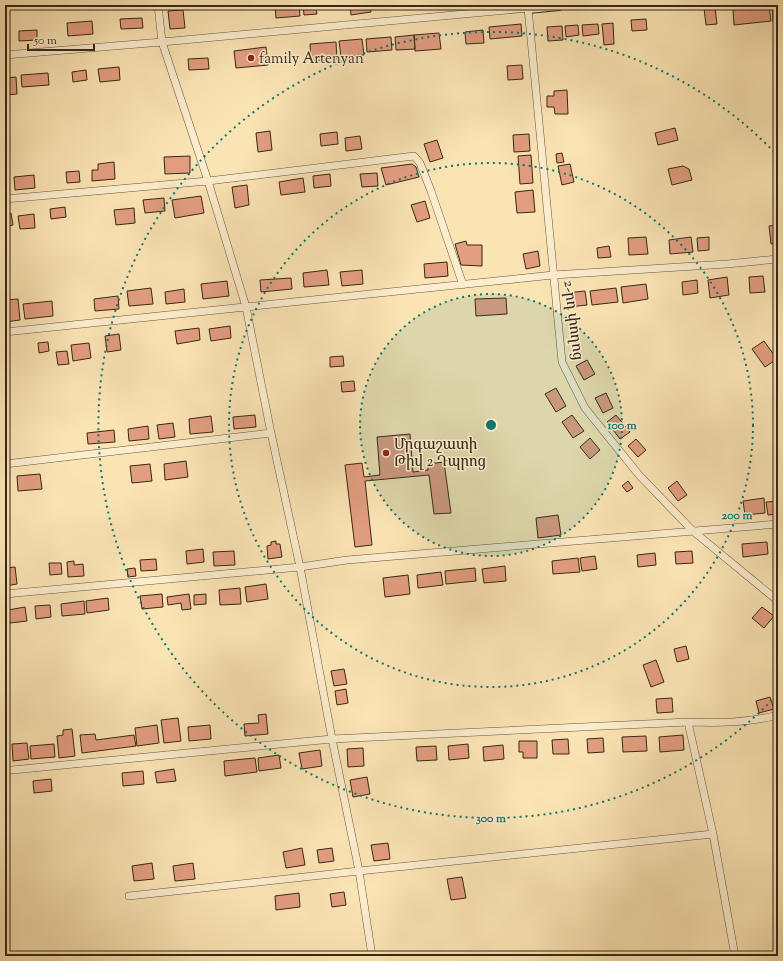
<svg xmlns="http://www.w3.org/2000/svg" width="783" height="961" font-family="'Sorts Mill Goudy','Noto Serif Armenian',serif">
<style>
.building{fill:#e39e81;stroke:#372714}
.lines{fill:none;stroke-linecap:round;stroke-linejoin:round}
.street-casing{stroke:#68563c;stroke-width:8}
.secondary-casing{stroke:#372714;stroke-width:12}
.street{stroke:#fcedce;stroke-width:7}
.secondary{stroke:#fcedce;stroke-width:10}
.ring{fill:none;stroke:#0f766e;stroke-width:2;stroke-dasharray:2 4}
.poi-dot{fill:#8f2418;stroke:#fcedce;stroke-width:1.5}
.labels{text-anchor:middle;stroke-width:3;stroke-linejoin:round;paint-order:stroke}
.poi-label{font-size:15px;fill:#372714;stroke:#fcedce;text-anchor:start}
.street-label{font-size:15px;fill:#372714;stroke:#fcedce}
.centre{fill:#0f766e;stroke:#fcedce;stroke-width:2}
.ring-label{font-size:12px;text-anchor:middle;font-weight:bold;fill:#0f766e;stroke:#fcedce;stroke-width:3;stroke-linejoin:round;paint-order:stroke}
</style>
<rect width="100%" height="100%" fill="#fbe4b4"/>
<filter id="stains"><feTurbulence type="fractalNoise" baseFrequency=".005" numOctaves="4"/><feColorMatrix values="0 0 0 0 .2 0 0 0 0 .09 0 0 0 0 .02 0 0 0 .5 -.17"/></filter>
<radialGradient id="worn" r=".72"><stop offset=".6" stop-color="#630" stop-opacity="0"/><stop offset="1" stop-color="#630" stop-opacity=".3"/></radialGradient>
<path class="building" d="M275,5H299L300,16L276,18Z
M303,5H315L317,14L304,15Z
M350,5H370L371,12L351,15Z
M370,5H392V6L370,8Z
M397,5H441V6L398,9Z
M769,5L771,21L734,25L733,10Z
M778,5V21L773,22L772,6Z
M715,7L717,24L706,25L704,8Z
M183,10L185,28L170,29L168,11Z
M142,18L143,28L121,29L120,19Z
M646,19L647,30L632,31L631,20Z
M92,21L93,34L68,36L67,23Z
M613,23L614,44L604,45L602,24Z
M521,24L522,36L490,39L489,27Z
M598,24L599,34L583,36L582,25Z
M578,25L579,35L566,37L565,26Z
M562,26L563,40L548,41L547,27Z
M37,30V40L19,41V31Z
M483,30L484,43L466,44L465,32Z
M439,33L441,49L415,51L414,35Z
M414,35L415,49L396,50L395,37Z
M391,37L392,50L367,52L366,39Z
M362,39L364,55L341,57L339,41Z
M336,42L337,59L311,61L310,44Z
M266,47L268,65L236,68L234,51Z
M208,58L209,69L189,70L188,59Z
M522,65L523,79L508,80L507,66Z
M119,67L120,80L100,82L98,69Z
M86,70L87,80L73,82L72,72Z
M48,73L49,85L22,87L21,75Z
M16,77L17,94L5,95V78Z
M567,90L568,114H555L554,107H547V96H554V91Z
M675,128L678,140L658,145L655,133Z
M270,131L272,150L258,152L256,133Z
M337,132L338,144L321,146L320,134Z
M529,134L530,151L514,152L513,135Z
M360,136L362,149L346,151L345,138Z
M437,140L443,158L430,162L424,144Z
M562,153L564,162L557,163L556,154Z
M531,155L533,183L520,184L518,156Z
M190,156V173L165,174L164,157Z
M114,162L115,179L92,181V170H98V164Z
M412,164L416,167L419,177L386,185L381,168Z
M570,164L574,182L562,185L558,166Z
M683,166L689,169L692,180L672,185L668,169Z
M79,171L80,182L67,183L66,172Z
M377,173L378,186L362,187L360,174Z
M330,174L331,186L314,188L313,176Z
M34,175L35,188L15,190L14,177Z
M303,178L305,192L281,195L279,182Z
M247,185L249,205L235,208L232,187Z
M533,190L535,212L517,213L515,192Z
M201,196L204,213L175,218L172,200Z
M164,198L165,211L145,213L143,200Z
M425,201L430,218L417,222L411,205Z
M65,207L66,217L51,219L50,209Z
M134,208L135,223L116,225L114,210Z
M11,213L13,225L5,227V214Z
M34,214L35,228L20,229L18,216Z
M778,225V243L771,244L769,226Z
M646,237L648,254L629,255L628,238Z
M691,237L693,252L670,254L669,240Z
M709,237V250L698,251L697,238Z
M466,241L467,245H482V266L461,265L455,244Z
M609,246L611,257L598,258L597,248Z
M538,251L540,266L526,269L523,254Z
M447,262L448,276L425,278L424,264Z
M327,270L329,285L304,287L303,273Z
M362,270L363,284L342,286L340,272Z
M763,276L765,292L750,293L749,277Z
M727,277L729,295L710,298L708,280Z
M291,278L292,289L261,292L260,280Z
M697,280L698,293L683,295L682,282Z
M227,281L229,296L203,299L201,284Z
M646,284L648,299L623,303L621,287Z
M151,288L153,304L129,306L127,291Z
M616,288L618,302L592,305L590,291Z
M184,289L185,302L166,304L165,292Z
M585,291L587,305L568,307L566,293Z
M118,296L119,309L95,311L94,299Z
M506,298L507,314L476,316L475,299Z
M18,299L20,320L5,322V300Z
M52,301L53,316L25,319L23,304Z
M230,326L231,338L211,341L209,329Z
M199,328L200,340L177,344L175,331Z
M119,334L121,350L107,352L105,336Z
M764,341L777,359L765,367L752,349Z
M48,342L49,351L39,353L38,343Z
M89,343L91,358L73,361L71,345Z
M67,351L69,364L58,365L56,352Z
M343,356L344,366L330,367V357Z
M587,360L595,374L584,380L576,366Z
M354,381L355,391L342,392L341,382Z
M556,388L566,406L556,412L545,394Z
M606,393L613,408L603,413L595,398Z
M255,415L256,427L234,429L233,417Z
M572,415L584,431L573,438L562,422Z
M616,415L630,432L620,439L607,422Z
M211,416L213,432L190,434L189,419Z
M173,423L175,437L159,439L157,425Z
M148,426L149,439L129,441L128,429Z
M114,430L115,442L88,444L87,433Z
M410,434L413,472L428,470V464L444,462L451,513L434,514L429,475L365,481L372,545L355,547L345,465L362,463L364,477L380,475L377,437Z
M590,438L600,450L590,459L580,447Z
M636,439L646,450L638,457L628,446Z
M186,461L188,477L165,480L164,464Z
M150,464L152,481L132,483L130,466Z
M40,474L42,489L18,491L17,476Z
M628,481L633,488L627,492L622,486Z
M677,481L687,495L678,501L668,488Z
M764,498L765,513L745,515L743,501Z
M778,501V514L768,515L766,502Z
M558,515L561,535L538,538L536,518Z
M276,541V544H280L282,557L268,559L267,546L271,545V542Z
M767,542L768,554L743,557L742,544Z
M203,549L204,562L187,564L186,551Z
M234,551L235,565L214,566L213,552Z
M692,551L693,563L676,564L675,552Z
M655,553L656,565L638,567L637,555Z
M595,556L597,569L582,571L580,558Z
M578,558L580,572L553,574L552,561Z
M156,559L157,570L141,571L140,560Z
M74,561V565L83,564L84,576L68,577L67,562Z
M49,563H61L62,574L50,575Z
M505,566L506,581L484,583L482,569Z
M15,567L17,584L5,586V568Z
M135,568L136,576L128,577L127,569Z
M475,568L476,581L446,584L445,571Z
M441,572L443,585L418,588L417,575Z
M408,575L410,594L385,597L383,578Z
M266,584L268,599L247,602L245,587Z
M240,588L241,604L220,605L219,590Z
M162,594L163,607L142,609L140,596Z
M189,594L191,609L182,610L181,603L168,605L167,597Z
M206,594V604L194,605V595Z
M108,598L109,610L87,613L86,601Z
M84,601L85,614L62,616L61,604Z
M50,605L51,617L36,619L35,606Z
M25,607L27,621L10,623L8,610Z
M762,607L774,616L764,628L752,618Z
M686,646L689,659L677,662L674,649Z
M656,660L664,682L651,687L643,665Z
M344,669L347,684L334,686L331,671Z
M346,689L348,703L337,705L335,691Z
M770,697L774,709L759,713L756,701Z
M672,698L673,712L657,713L656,699Z
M266,714L268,734L245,736L244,724L259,723L258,715Z
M178,718L181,741L164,743L161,720Z
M157,725L159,743L137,746L135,728Z
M210,725L211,739L189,741L188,727Z
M72,729L75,756L59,758L57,736L63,735V730Z
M95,734L96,740L134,735L136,746L82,753L80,735Z
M683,735L684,750L660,752L659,737Z
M646,736L647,751L623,752L622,737Z
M603,738L604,752L588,753L587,739Z
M568,739L569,754H553L552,740Z
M519,741H537V758H523V752H519Z
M27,743L29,759L13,761L12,744Z
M54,744L55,757L31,759L30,746Z
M468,744L469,758L449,760L448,746Z
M503,745L504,759L484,761L483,747Z
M436,746L437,760L417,761L416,747Z
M363,748L364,766L348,767L347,749Z
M320,750L322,766L302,769L299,753Z
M279,755L281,768L259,771L258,758Z
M255,758L257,772L225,776L224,761Z
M174,769L176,781L157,783L155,772Z
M143,771L144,784L123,786L122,773Z
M367,777L370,794L353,797L350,780Z
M51,779L52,791L34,793L33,781Z
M388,843L390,859L374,861L371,845Z
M302,848L305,865L286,868L283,852Z
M332,848L334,861L319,863L317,850Z
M152,863L154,879L134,881L132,866Z
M193,863L195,879L175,881L173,866Z
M462,877L466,898L451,900L447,879Z
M344,892L346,905L332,907L330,894Z
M299,893L300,907L276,910L275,896Z"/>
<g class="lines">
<g class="street-casing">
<path id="street" d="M158,5L162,42L208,181L246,307L271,433L300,567L332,739L359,871L372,956
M5,55L162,42L528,8L562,362L585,408L639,475L693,531L778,601
M5,199L208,181L414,156L420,163L431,191L463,285
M5,332L553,275L727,264L778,259
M5,464L271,433
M5,594L300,567L347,560L778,524
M688,722L713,834L735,956
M12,770L332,739L688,722C718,723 748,723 778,715
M129,896L359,871L713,834"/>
</g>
<g class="secondary-casing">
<path id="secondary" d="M528,5V8L559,5"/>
</g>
<use href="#street" class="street"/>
<use href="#secondary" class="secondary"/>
</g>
<circle cx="491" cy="425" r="131" fill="#0f766e" fill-opacity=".12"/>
<g class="ring">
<circle cx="491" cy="425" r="131"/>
<circle cx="491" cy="425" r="262"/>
<path d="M776 696A393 393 0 1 1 776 154"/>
</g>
<g class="poi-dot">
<circle cx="251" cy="58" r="4"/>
<circle cx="386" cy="453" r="4"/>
</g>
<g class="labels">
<g class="poi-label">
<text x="259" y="63">family Artenyan</text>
<text x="394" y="449">Մրգաշատի<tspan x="394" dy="17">Թիվ 2 Դպրոց</tspan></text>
</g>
<g class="street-label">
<text transform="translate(574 320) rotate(83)" y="5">2-րդ փողոց</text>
</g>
</g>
<circle cx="491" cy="425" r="6" class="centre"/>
<g class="ring-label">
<text x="622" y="429">100 m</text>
<text x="737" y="519">200 m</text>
<text x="491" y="822">300 m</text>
</g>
<rect width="783" height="961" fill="none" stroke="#fbe4b4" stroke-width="20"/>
<rect x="6" y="6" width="771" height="949" fill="none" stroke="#372714" stroke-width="2"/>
<rect x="10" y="10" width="763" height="941" fill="none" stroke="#372714"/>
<path d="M28 44v6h66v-6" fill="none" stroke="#372714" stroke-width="2"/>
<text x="34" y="44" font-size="12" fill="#372714" stroke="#fcedce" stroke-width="3" paint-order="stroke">50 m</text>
<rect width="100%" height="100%" filter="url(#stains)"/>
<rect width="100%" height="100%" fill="url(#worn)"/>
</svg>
